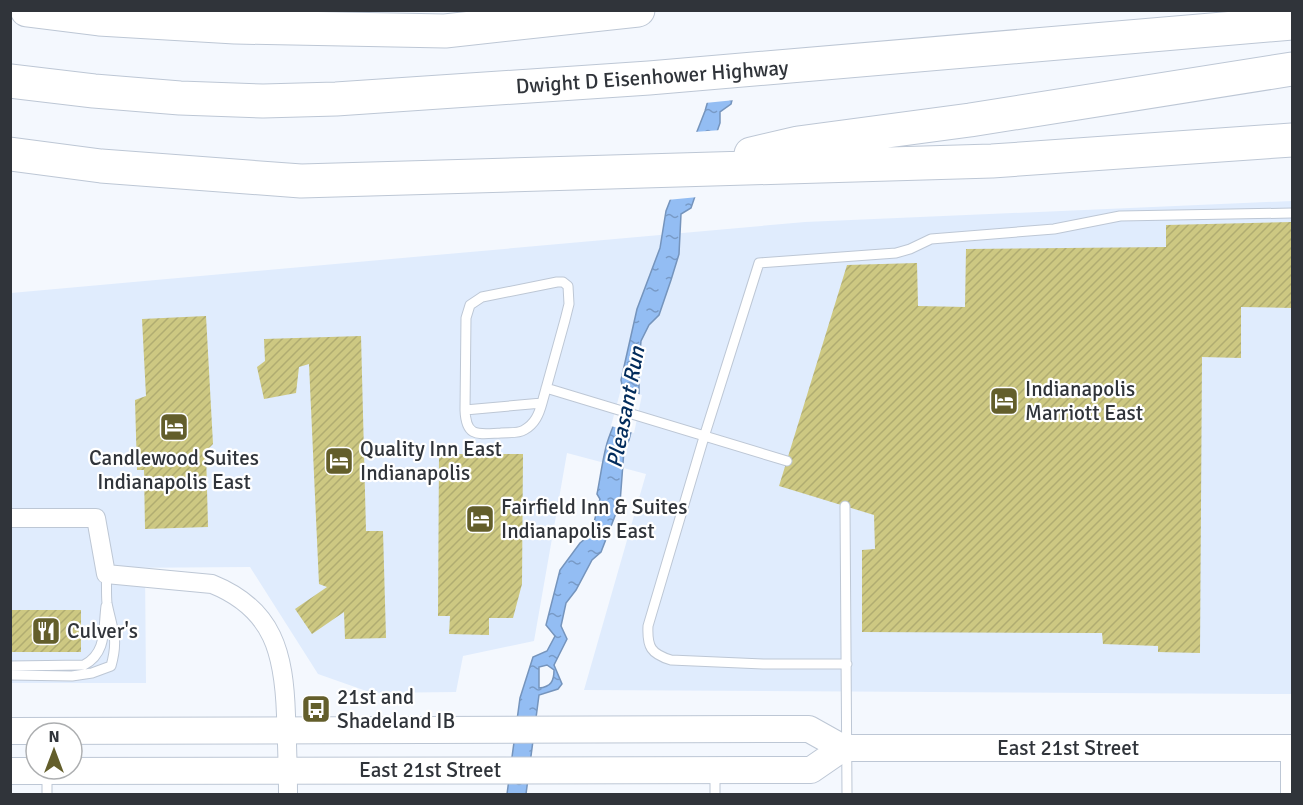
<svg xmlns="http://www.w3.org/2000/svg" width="1303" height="805" font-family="Signika,sans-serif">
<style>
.built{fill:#e0ecfd}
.water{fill:url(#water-ripples);stroke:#7594bc;stroke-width:1.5;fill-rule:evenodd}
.pier{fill:#f4f8fe}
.building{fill:url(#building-hatch)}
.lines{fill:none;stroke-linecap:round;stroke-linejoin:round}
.lane-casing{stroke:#bdc7d5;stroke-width:11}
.street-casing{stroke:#bdc7d5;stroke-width:20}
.secondary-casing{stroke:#bdc7d5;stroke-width:28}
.highway-casing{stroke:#bdc7d5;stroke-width:35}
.lane{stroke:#fff;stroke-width:9}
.street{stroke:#fff;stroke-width:18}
.secondary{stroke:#fff;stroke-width:26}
.highway{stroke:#fff;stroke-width:33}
.labels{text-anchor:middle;stroke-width:4.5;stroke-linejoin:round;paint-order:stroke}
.street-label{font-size:21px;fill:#30343a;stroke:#fff}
.poi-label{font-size:21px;fill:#30343a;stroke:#fff;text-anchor:start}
.water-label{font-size:22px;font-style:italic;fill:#022c5c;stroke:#fff}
</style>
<defs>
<pattern id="water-ripples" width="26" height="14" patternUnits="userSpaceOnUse" patternTransform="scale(1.5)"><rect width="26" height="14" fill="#93bdf3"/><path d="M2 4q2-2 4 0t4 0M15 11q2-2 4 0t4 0" fill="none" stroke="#789ac6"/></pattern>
<pattern id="building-hatch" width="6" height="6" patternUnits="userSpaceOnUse" patternTransform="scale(1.5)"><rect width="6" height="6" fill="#cdc882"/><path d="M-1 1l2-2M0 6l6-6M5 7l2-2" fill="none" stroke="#b0ac71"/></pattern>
</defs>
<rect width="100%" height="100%" fill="#f4f8fe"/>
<path class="built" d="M1292,201V694L584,690L646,474L567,453L534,641L463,656L456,692L372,693L318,674L250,567L113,568L145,569L146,683H11V293L805,222Z"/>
<path class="water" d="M734,11H755L731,104L720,112V123L691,208L681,214L679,254L671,280L659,315L649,325L641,341L639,363V400L629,440L624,450L620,503L601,552L592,560L576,590L566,603L561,626L567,639L554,665L562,684L558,689L539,695L526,794H507L520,698L533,657L547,651L555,636L546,625L560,570L580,543L591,534L600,499L597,494C600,479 602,463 606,447C611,425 628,403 621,380L637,309L660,248L666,211L705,111ZM547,665L554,670C554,681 551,687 539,688V667Z"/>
<path class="pier" d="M731,10H758L735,100L705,103Z
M721,130L698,197L667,200L694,132Z
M621,389L642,395L634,433L611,426Z"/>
<path class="building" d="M1292,222V308L1241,307V358L1202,357L1200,653L1158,652V646L1103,644L1102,633L862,632V550L875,549L874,515L779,486L847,265L917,263L918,306L965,307L966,249L1166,247V225Z
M206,316L213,444L206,451L208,527L145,529L144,470H137L135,400L146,396L142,319Z
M361,336L366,531H383L386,638L345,639L344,612L312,634L295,609L327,587L319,584L309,364L299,367L296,393L264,399L257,367L265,361L264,339Z
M439,454H523L522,584L513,618H489V635L449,634L450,616H438Z
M10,610H81V652H10Z"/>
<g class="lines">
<g class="lane-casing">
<path id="lane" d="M557,282H563L568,286L569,304L565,320L542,403L465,410L466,318L470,305L482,297Z
M546,388L787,461
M465,410C466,438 478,434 501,433C508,432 518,434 524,430C535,424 539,414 542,403
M845,506L847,794
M847,664H763L671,660C651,654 647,647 648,626L704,437L759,263L896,253L910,249L931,239L1054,229L1120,216L1292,213
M10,666L84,665C107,653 103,629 106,606
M10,675L72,676L92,673L111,666C119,638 112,629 107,603C106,594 107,583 106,574
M715,772V794
M47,774V794"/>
</g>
<g class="street-casing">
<path id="street" d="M10,518H96L106,574L212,584C274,609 284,654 286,715C287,742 288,768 288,794
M1290,748V794"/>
</g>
<g class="secondary-casing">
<path id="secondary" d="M10,731L809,729L843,748H1292
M10,771L811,770L843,748"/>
</g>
<g class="highway-casing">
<path id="highway" d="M27,10L99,19L235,27L445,31L638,10
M10,81L94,91L180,98L263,101L336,99L649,78L1292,23
M10,154L101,166L301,181L992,161L1292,140
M751,154L798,143L970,120L1292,69"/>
</g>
<use href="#lane" class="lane"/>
<use href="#street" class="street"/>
<use href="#secondary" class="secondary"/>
<use href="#highway" class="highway"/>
</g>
<defs>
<g id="hotel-square" transform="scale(1.5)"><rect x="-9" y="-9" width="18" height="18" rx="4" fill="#635e2b" stroke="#fff"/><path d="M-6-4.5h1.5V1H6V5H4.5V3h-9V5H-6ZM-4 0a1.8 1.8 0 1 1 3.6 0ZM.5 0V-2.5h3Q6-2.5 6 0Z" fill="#fff"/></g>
<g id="restaurant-square" transform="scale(1.5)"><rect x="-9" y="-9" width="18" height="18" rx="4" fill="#635e2b" stroke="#fff"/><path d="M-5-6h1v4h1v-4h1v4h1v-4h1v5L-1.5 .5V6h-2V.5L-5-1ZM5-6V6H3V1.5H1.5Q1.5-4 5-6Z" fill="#fff"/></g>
<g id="bus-square" transform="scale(1.5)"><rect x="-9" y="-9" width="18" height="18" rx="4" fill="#635e2b" stroke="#fff"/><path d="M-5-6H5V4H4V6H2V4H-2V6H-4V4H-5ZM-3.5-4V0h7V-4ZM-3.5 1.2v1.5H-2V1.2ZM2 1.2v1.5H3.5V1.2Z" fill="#fff"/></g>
</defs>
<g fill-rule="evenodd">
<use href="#hotel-square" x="1004" y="401"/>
<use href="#hotel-square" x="174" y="427"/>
<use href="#hotel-square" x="339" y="461"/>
<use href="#hotel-square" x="480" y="519"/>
<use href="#restaurant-square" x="46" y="631"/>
<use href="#bus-square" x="316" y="709"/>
</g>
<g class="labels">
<g class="street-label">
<text transform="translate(652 77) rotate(-4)" y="7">Dwight D Eisenhower Highway</text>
<text x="1068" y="755">East 21st Street</text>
<text x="430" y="777">East 21st Street</text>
</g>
<g class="poi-label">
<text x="1025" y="396">Indianapolis<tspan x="1025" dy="24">Marriott East</tspan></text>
<text x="360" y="456">Quality Inn East<tspan x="360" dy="24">Indianapolis</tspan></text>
<text x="174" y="465" text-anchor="middle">Candlewood Suites<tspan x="174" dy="24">Indianapolis East</tspan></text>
<text x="501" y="514">Fairfield Inn &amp; Suites<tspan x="501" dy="24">Indianapolis East</tspan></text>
<text x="67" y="638">Culver's</text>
<text x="337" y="704">21st and<tspan x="337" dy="24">Shadeland IB</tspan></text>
</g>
<g class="water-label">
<text transform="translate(625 407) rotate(-79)" y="8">Pleasant Run</text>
</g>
</g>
<rect width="1303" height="805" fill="none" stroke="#30343a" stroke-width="24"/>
<g transform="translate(54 751)"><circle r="28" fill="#ffffff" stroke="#acaeb0" stroke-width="1.5"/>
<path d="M0-4.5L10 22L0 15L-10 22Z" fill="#635e2b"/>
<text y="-9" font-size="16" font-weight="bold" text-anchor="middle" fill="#30343a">N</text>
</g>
</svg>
